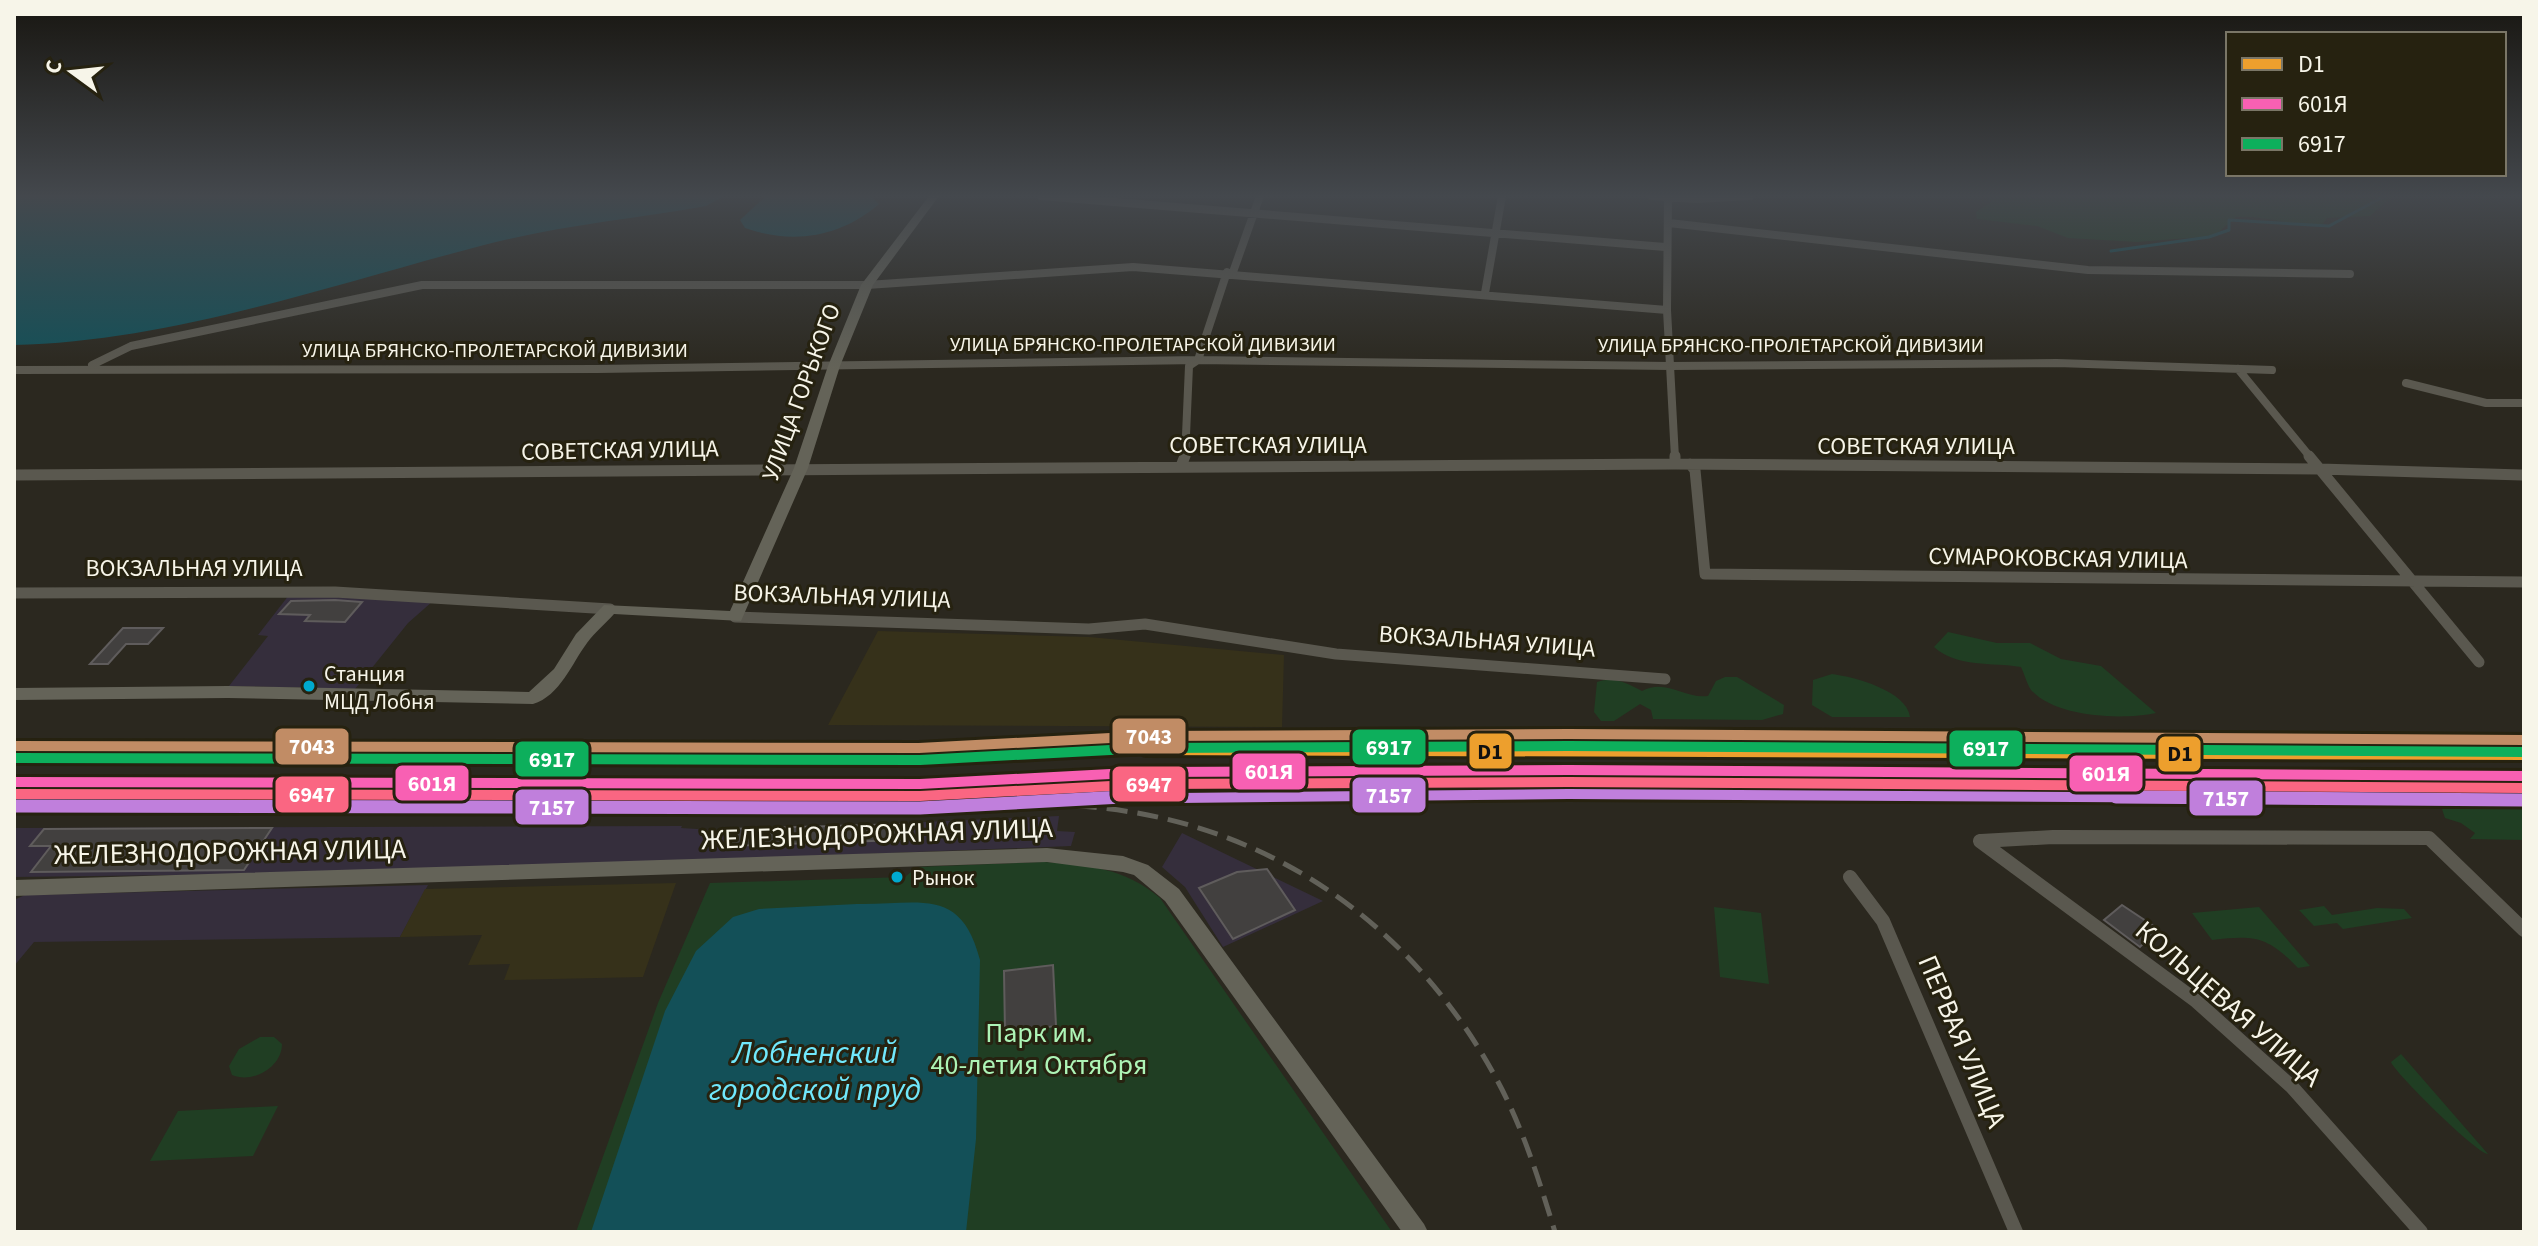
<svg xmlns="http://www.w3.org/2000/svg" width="2538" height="1246" font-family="'Source Sans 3',sans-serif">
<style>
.commercial{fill:#352e3c}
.built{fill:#36311a}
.green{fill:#203e23}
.water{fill:#135058}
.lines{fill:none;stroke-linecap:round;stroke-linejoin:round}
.stream{stroke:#135058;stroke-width:3}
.building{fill:#42403f;stroke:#5f5c5c;stroke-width:2}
.street-far2{stroke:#5a584f;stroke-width:8}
.street-far1{stroke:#5a584f;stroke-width:11}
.street{stroke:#5a584f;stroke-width:14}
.secondary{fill:#646358;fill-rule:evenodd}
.rail{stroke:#626159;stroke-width:5;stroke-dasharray:21 10;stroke-linecap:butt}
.rail-1-casing{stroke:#262210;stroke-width:16}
.rail-2-casing{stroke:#262210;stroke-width:16}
.rail-3-casing{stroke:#262210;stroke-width:16}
.rail-4-casing{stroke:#262210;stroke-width:16}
.rail-5-casing{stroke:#262210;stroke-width:16}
.rail-6-far1-casing{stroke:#262210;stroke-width:16}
.rail-6-casing{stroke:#262210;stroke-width:19}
.rail-1{stroke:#ed9f2d;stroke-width:10}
.rail-2{stroke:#f860b3;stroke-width:10}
.rail-3{stroke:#0daf5c;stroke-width:10}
.rail-4{stroke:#fa6682;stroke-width:10}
.rail-5{stroke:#c18c65;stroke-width:10}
.rail-6-far1{stroke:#c07fdc;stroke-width:10}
.rail-6{stroke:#c07fdc;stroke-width:13}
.bus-dot{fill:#00a9ce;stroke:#262210;stroke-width:3}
.labels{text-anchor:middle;stroke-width:6;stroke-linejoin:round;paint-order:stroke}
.far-street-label{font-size:20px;fill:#f7f5e9;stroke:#262210}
.bus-label{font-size:22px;fill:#f7f5e9;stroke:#262210;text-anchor:start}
.street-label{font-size:24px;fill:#f7f5e9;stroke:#262210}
.near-street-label{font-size:28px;fill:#f7f5e9;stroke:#262210}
.near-park-label{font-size:28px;fill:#adf4b6;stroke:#262210}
.near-water-label{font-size:32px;font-style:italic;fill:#70e8fc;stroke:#262210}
.line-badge{stroke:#262210;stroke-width:3}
.badge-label{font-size:22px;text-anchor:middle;font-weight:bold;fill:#fff}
.pale-badge-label{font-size:22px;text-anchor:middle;font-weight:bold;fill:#111}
</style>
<rect width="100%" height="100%" fill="#2b281f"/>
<path class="commercial" d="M289,595L433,601L408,623L355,689L229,686L268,636L258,635Z
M1059,816L1057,831L1075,832L1071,846L407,872L14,877V828L682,826L681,828L729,831Z
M1182,833L1323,901L1223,947L1185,887L1162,867Z
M428,885L400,937L34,942L14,966V900L25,895Z"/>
<path class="built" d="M878,631L1089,637L1284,655L1282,727L828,725Z
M676,883L643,977L504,980L510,964L468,965L482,935L400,937L425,889Z"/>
<path class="green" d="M1985,196H2392L2370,216L2327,218L2322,225C2295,227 2265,215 2236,217L2214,236L2137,242L2068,238L2037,226L1977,219L1976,212L1991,202Z
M1948,632L1997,643H2030L2061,659L2101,666L2156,713C2123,720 2056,718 2031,690C2027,684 2024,673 2021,667C1991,662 1958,668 1934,647Z
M1832,674C1855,677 1907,691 1910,717H1832L1812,705L1813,680Z
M1725,677H1737L1784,705L1783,714L1762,720L1653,719L1651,710L1640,704L1614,721H1601L1594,712L1597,682C1615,676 1626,683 1642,691C1666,678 1684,699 1708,696L1716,681Z
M2467,797L2524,803V840L2470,839L2475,833L2461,823L2445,818L2442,809Z
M1044,862C1088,865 1125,868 1160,898L1392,1232H576L658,1003L710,883L905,877L917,867Z
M2324,906L2332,915L2377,908L2404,909L2412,918L2343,929L2337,923L2314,926L2299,910Z
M1714,907L1761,913L1769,984L1720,977Z
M2259,907L2310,966L2298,968C2267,936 2255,935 2212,940L2192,913Z
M260,1037H274L282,1044C282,1067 253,1084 232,1075L229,1066L239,1049Z
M2401,1054L2488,1154C2477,1154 2394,1072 2391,1062Z
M278,1106L253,1156L150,1161L178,1111Z"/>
<path class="water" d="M14,196H724L706,206C633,219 556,226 484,245C334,284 170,342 14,345Z
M766,196H870L879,204C841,237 793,245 745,228L740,220Z
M857,904C920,905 961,886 980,960L976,1139L966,1232H591L665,1011L696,951L733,917L759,909Z"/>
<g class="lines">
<path class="stream" d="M2111,251L2209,237L2229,230V220L2329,226L2385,196"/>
</g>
<path class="building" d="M291,601L335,600L362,602L345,622L305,621L310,615L279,614Z
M123,628H163L148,644H126L108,664H90Z
M903,824L900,840L725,846L730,829Z
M272,828L244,870L31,872L51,846H30L44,829Z
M1267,869L1295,910L1233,939L1199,888L1237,872Z
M2122,905L2158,929L2140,947L2104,920Z
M1053,965L1056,1026L1005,1033L1004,971Z"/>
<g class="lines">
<path class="street-far2" d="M1041,196L1665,247
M1652,196L1696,199L1750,196
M1668,197L1667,310L1675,458
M1669,223L2088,270L2350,274
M1233,272L1260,196
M1485,293L1502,196
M92,365L131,346L422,285H867L1133,267L1667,310
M2238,369L2311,458
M14,370L598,369L1198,360L1670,366L2057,363L2272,370
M2406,383L2486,403H2524
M1185,458L1189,366L1198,360L1227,272"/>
<path class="street-far1" d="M1675,456V464
M2309,456L2479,662
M1690,464L1695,470L1705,574L2524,582
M1181,466L1185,456
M14,475L1675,464L2320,469L2522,475
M14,593L335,592L610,609
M735,617L1089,629L1145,624L1336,654L1665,679"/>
<path class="street" d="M1980,841L2195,1000L2292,1087L2421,1232
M1981,841L2053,837L2429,838L2524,930
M1850,877L1883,921L2016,1232"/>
<path class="secondary" d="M929,196H939L873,285L840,366L808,468L741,621L614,614C605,624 595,632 587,643C572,663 560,696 533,704L228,698L14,700V688L228,686L529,692L554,669L576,634L604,605L730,611L794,468L828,366L861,285Z
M1047,848L1123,856L1148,865L1179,889L1424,1224L1428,1232H1402L1165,901L1134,875L1123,872L1047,862L14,896V880Z"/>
<path class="rail" d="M859,812C949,809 1042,797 1131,812C1291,838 1421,938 1497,1080C1523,1128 1539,1180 1555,1232"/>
<g class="rail-1-casing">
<path id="rail-1" d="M1146,750L2524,755"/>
</g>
<g class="rail-2-casing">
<path id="rail-2" d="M14,782L920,784L1148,772L1568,770L2524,776"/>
</g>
<g class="rail-3-casing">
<path id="rail-3" d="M14,758L920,760L1148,748L1568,746L2524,752"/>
</g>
<g class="rail-4-casing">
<path id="rail-4" d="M14,794L920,796L1149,784L1568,782L2524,788"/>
</g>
<g class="rail-5-casing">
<path id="rail-5" d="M14,746L919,748L1148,736L1568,734L2524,740"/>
</g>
<g class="rail-6-far1-casing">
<path id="rail-6-far1" d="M1083,799L1568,794L2435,799"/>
</g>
<g class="rail-6-casing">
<path id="rail-6" d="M2116,797L2524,800
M14,806L920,808L1122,797"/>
</g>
<use href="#rail-1" class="rail-1"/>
<use href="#rail-2" class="rail-2"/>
<use href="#rail-3" class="rail-3"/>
<use href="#rail-4" class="rail-4"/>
<use href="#rail-5" class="rail-5"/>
<use href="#rail-6-far1" class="rail-6-far1"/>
<use href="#rail-6" class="rail-6"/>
</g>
<linearGradient id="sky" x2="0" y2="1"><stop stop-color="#181611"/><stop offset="0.53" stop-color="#44484d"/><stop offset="1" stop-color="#44484d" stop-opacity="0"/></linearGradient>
<rect width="2538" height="370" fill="url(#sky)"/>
<g class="bus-dot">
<circle cx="309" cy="686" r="7"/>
<circle cx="897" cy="877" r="7"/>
</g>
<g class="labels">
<g class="far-street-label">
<text x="1143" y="351">УЛИЦА БРЯНСКО-ПРОЛЕТАРСКОЙ ДИВИЗИИ</text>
<text x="1791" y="352">УЛИЦА БРЯНСКО-ПРОЛЕТАРСКОЙ ДИВИЗИИ</text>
<text x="495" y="357">УЛИЦА БРЯНСКО-ПРОЛЕТАРСКОЙ ДИВИЗИИ</text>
</g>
<g class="bus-label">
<text x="324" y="681">Станция<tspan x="324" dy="28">МЦД Лобня</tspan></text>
<text x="912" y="885">Рынок</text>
</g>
<g class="street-label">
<text transform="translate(801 392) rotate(-70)" y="8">УЛИЦА ГОРЬКОГО</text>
<text x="1268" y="453">СОВЕТСКАЯ УЛИЦА</text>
<text x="1916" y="454">СОВЕТСКАЯ УЛИЦА</text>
<text transform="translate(620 450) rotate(-1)" y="8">СОВЕТСКАЯ УЛИЦА</text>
<text transform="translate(2058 558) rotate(1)" y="8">СУМАРОКОВСКАЯ УЛИЦА</text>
<text x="194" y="576">ВОКЗАЛЬНАЯ УЛИЦА</text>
<text transform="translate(842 596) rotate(2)" y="8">ВОКЗАЛЬНАЯ УЛИЦА</text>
<text transform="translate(1487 641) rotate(4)" y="8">ВОКЗАЛЬНАЯ УЛИЦА</text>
</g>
<g class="near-street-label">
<text transform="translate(877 833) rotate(-2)" y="10">ЖЕЛЕЗНОДОРОЖНАЯ УЛИЦА</text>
<text transform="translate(230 851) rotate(-1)" y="10">ЖЕЛЕЗНОДОРОЖНАЯ УЛИЦА</text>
<text transform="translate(2229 1003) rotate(41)" y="10">КОЛЬЦЕВАЯ УЛИЦА</text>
<text transform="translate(1963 1041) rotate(67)" y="10">ПЕРВАЯ УЛИЦА</text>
</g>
<g class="near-park-label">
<text x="1039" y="1042">Парк им.<tspan x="1039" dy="32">40-летия Октября</tspan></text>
</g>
<g class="near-water-label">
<text x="815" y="1063">Лобненский<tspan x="815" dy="37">городской пруд</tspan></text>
</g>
</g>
<g class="line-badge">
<rect x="1111" y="717" width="76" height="38" rx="8" fill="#c18c65"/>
<rect x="274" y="727" width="76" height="39" rx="8" fill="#c18c65"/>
<rect x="1351" y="728" width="76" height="38" rx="8" fill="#0daf5c"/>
<rect x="1948" y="729" width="76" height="39" rx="8" fill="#0daf5c"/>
<rect x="1468" y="732" width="45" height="38" rx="8" fill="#ed9f2d"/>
<rect x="2157" y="735" width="45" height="38" rx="8" fill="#ed9f2d"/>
<rect x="514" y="740" width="76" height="38" rx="8" fill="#0daf5c"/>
<rect x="1231" y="752" width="76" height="39" rx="8" fill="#f860b3"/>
<rect x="2068" y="754" width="76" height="39" rx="8" fill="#f860b3"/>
<rect x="394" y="764" width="76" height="38" rx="8" fill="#f860b3"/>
<rect x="1111" y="765" width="76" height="38" rx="8" fill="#fa6682"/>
<rect x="274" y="775" width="76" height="39" rx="8" fill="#fa6682"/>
<rect x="1351" y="776" width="76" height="38" rx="8" fill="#c07fdc"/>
<rect x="2188" y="779" width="76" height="38" rx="8" fill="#c07fdc"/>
<rect x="514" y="788" width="76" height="38" rx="8" fill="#c07fdc"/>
</g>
<g class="badge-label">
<text x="1149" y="744">7043</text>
<text x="312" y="754">7043</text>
<text x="1389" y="755">6917</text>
<text x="1986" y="756">6917</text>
<text x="552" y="767">6917</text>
<text x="1269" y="779">601Я</text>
<text x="2106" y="781">601Я</text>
<text x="432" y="791">601Я</text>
<text x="1149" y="792">6947</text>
<text x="312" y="802">6947</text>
<text x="1389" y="803">7157</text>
<text x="2226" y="806">7157</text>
<text x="552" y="815">7157</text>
</g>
<g class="pale-badge-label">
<text x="1490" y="759">D1</text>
<text x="2180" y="761">D1</text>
</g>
<rect width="2538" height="1246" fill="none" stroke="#f7f5e9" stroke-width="32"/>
<rect x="2226" y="32" width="280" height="144" fill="#262210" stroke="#7a7667" stroke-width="2"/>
<rect x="2242" y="58" width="40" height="12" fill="#ed9f2d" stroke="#7a7667" stroke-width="2"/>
<text x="2298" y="72" font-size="24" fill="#f7f5e9">D1</text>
<rect x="2242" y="98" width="40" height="12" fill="#f860b3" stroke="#7a7667" stroke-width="2"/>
<text x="2298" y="112" font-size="24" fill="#f7f5e9">601Я</text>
<rect x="2242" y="138" width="40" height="12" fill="#0daf5c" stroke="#7a7667" stroke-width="2"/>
<text x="2298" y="152" font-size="24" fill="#f7f5e9">6917</text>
<g transform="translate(72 72) rotate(285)" stroke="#262210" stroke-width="6" paint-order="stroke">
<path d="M0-6L14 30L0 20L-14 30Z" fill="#f7f5e9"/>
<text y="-12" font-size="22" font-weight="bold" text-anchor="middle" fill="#f7f5e9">С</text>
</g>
</svg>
